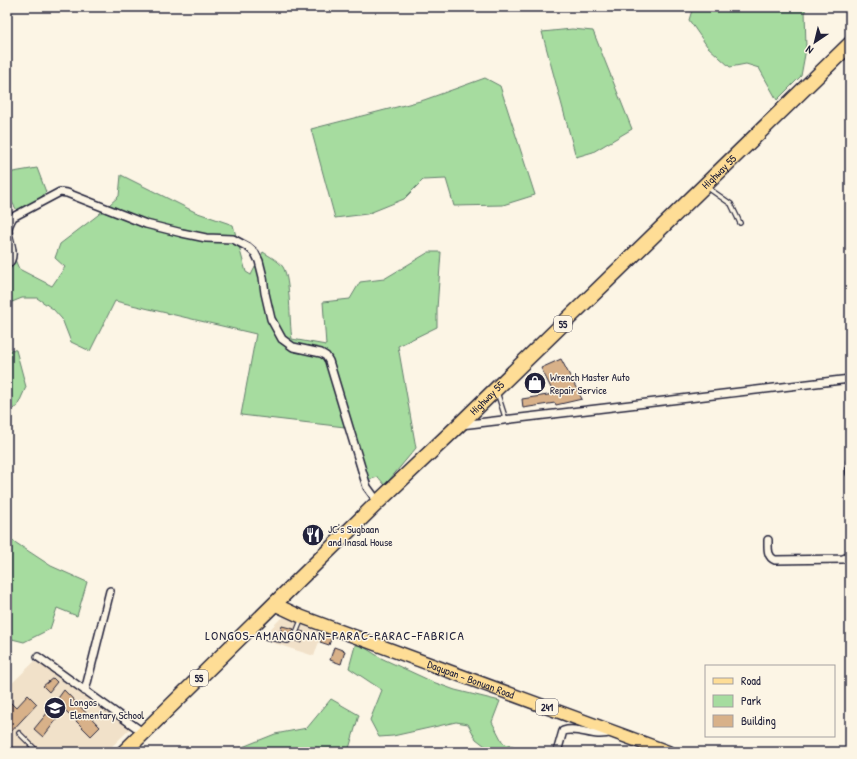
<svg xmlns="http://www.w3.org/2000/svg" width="857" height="759" font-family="'Patrick Hand',sans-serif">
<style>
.built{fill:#f1e1c9}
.green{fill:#a6dc9f;stroke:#647f6d}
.building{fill:#d8b189;stroke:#22223b}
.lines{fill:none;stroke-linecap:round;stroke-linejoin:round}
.lane-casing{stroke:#22223b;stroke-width:6}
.street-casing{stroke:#22223b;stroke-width:10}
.primary-casing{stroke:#22223b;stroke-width:15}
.highway-casing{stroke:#22223b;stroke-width:17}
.lane{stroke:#fcf5e5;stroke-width:3.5}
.street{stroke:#fcf5e5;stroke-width:7}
.primary{stroke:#fedd96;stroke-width:12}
.highway{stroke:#fedd96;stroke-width:14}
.labels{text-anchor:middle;stroke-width:3;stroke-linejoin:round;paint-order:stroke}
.shield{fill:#fcf5e5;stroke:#63616e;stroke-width:1}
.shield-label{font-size:10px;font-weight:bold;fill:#22223b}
.street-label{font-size:11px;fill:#22223b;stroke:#fcf5e5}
.poi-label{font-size:11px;fill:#22223b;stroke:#fcf5e5;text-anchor:start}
.quarter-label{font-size:13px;letter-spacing:1px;fill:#22223b;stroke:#fcf5e5}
</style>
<rect width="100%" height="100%" fill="#fcf5e5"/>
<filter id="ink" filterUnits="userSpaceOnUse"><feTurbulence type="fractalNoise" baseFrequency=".025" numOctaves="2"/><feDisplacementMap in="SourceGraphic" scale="8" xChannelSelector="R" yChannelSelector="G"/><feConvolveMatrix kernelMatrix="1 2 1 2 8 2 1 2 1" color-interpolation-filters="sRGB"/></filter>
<g filter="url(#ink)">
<path class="built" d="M284,617L323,630L314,656L261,639L278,621Z
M36,660L131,728L106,752H7V688Z"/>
<path class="green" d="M693,7H802L805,9L806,49L801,76L777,100L759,68L746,64L730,67L707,46L689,20Z
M572,29L593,31L632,129L593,152L576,157L542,32Z
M485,78L500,86L535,195L503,205L454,206L446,179L423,180L404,199L367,214L335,218L311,129L424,100Z
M37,168L46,192L21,217L7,194V173Z
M121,175L195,212L233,225L246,272L251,275L263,252C269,256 279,261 283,267C291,280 289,321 292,339L326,345L323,302L350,299L360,282L384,279L429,252H441L437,309V327L398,346L416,448L385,485L378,477L361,482L345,427L241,415L256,334L115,301L90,351L71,342L62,319L53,309L37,298H22L7,304V241L19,269L52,286L65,267L55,258L60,244L98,215L119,196Z
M7,349L16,350L26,387L17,407L7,411Z
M7,537L51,566L87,582L77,616L57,608L50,629L24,642L12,639L7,632Z
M356,642L381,658L433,682L455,690L500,701L492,722L503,743L525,752H493L476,739L468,724L456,722L393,736L379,737L370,720L382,690L349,668Z
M331,699L359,715L348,752H306L290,748L280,752H230L275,734L307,728Z"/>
<path class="building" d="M561,359L582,399L556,405L555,403L523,408L522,399L554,394L541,368Z
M313,526L321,532L313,543L305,537Z
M282,626L294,629L287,638L279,636Z
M300,631L304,632L301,643L293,640L298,635Z
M323,633L332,636L329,645L320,642Z
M334,647L345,651L341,664L330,660Z
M53,678L57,682L49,692L43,686Z
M64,690L100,727L91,736L56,701Z
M28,695L37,704L7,736V699L16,708Z
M48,712L57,719L43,737L34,729Z"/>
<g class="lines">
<g class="lane-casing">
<path id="lane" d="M708,188L731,204L740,223
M497,392L506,420
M250,632L268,638L288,641L296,633L302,618
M19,733L38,752"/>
</g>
<g class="street-casing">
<path id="street" d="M7,265C18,256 8,241 8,230C8,225 11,221 13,217L60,192L67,193L146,224L182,233L206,238L233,239L248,247L255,253L259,261L263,277L265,293L271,319L282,339L293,347L321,353L326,356L329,361L367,487L378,502
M461,425L850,379
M850,462V473
M768,540C768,548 767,557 775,560L843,559L850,556
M38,657L144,733
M85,691L110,591
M557,752L563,731C580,726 593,739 612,732"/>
</g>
<g class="primary-casing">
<g id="primary">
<path id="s1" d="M274,604L302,617L668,752"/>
</g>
</g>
<g class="highway-casing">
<g id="highway">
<path id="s2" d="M124,752L378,502L459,425L850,44"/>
</g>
</g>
<use href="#lane" class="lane"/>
<use href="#street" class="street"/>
<use href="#primary" class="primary"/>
<use href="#highway" class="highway"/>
</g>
</g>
<defs>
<g id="shop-disc" transform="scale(1.15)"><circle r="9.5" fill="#22223b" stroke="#fcf5e5"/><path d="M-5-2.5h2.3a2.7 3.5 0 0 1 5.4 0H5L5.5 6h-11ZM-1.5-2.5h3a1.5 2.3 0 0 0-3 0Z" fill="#fff"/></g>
<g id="restaurant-disc" transform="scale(1.15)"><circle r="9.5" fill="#22223b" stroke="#fcf5e5"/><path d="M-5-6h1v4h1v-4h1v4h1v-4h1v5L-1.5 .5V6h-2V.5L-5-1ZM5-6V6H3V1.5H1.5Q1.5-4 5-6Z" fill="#fff"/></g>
<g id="school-disc" transform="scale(1.15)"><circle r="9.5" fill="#22223b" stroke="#fcf5e5"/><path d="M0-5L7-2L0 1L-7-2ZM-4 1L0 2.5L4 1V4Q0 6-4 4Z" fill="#fff"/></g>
</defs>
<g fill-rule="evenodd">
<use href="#shop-disc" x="535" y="383"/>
<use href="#restaurant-disc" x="313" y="535"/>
<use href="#school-disc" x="55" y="708"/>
</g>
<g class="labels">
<g class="shield">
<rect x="554" y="316" width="18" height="16" rx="3"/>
<rect x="190" y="670" width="18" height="16" rx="3"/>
<rect x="536" y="699" width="22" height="16" rx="3"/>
</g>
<g class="shield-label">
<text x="563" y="328">55</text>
<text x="199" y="682">55</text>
<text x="547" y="711">241</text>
</g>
<g class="street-label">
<text dy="4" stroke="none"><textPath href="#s2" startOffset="831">Highway 55</textPath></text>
<text dy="4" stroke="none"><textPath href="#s2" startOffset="507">Highway 55</textPath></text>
<text dy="4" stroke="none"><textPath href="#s1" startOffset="211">Dagupan - Bonuan Road</textPath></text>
</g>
<g class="poi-label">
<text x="550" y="381">Wrench Master Auto<tspan x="550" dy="13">Repair Service</tspan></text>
<text x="328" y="533">JC's Sugbaan<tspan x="328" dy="13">and Inasal House</tspan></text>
<text x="70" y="706">Longos<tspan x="70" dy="13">Elementary School</tspan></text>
</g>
<g class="quarter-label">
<text x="335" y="640">LONGOS-AMANGONAN-PARAC‑PARAC-FABRICA</text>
</g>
</g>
<rect width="857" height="759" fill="none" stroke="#fcf5e5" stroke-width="24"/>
<rect x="12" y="12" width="833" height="735" fill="none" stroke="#22223b" stroke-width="1.5" filter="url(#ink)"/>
<rect x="705" y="665" width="130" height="72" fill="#fcf5e5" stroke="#a5a1a1"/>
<rect x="713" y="678" width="20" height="6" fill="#fedd96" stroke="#a5a1a1"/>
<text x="741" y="685" font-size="12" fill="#22223b">Road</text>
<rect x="713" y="695" width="20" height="12" fill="#a6dc9f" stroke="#a5a1a1"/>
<text x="741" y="705" font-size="12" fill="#22223b">Park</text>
<rect x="713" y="715" width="20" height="12" fill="#d8b189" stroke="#a5a1a1"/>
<text x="741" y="725" font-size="12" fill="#22223b">Building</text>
<g transform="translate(815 42) rotate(215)" stroke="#fcf5e5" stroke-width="3" paint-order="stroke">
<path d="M0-3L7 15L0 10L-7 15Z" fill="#22223b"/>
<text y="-6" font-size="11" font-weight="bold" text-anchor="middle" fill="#22223b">N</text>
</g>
</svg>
